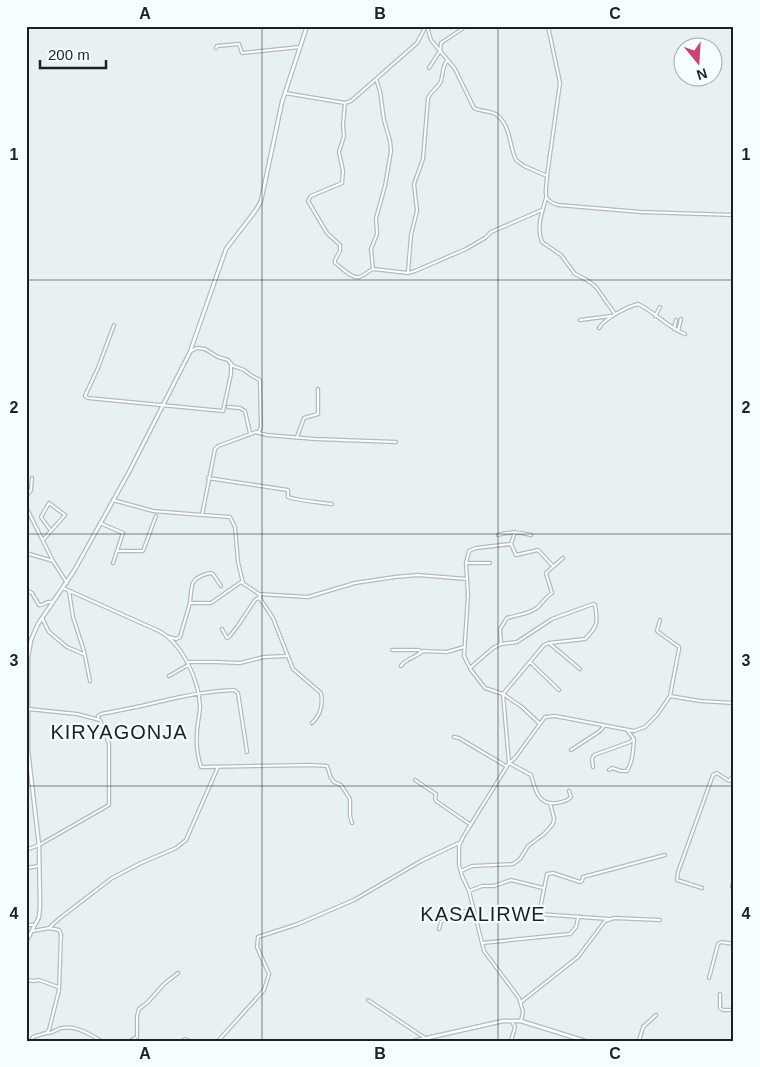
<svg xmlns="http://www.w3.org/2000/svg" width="760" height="1067" font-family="Arial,sans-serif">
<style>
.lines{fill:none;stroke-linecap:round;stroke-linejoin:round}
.minor-casing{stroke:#b2bbbb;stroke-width:4.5}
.tertiary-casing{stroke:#b2bbbb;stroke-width:5}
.minor{stroke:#fff;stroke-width:2}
.tertiary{stroke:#fff;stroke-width:2.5}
.grid{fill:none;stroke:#1e2121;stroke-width:1;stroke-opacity:0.55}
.labels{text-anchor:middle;stroke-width:4.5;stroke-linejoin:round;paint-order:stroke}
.quarter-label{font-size:20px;letter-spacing:1px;fill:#1e2121;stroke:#f5fefe}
.neatline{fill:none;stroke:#1e2121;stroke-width:2}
.grid-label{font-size:16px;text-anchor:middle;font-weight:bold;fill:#1e2121}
</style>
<rect width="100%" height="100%" fill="#e8f1f1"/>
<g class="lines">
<g class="minor-casing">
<path id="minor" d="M427,26L431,40L455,69L474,108C481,112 490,110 497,115C511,126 509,146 516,160L524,166L547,176C547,191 540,199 558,205L641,212L734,215
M216,48L217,46L239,44L242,53L300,47
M429,68L440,51L441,43L462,29
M376,79L380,91L384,120L390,141L391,151L385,186L376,218L377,234L371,249L373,269L408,273L415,271L466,249L485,238L491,232L542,210
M285,93L345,103L351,101L417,43L426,26
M345,103L343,125L344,136L339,152L343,171L342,183L311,196L308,201L327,233L340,245V251L335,260V263C341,267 352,279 359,277C364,276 368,271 373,269
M547,176L560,83L548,26
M546,198C542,213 536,227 542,242L561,255L575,274L587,280L596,287L615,314
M408,272L411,235L417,211L414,184L423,159L428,98C431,91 438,88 441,81C443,74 442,67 447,61
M655,316L660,307
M580,320L611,316
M114,325L98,368L85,396L88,398L223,411L231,374V364
M599,328C605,318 627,307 638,304C655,312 667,327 685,334
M674,329L676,320
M678,331L681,319
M191,351L197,348L205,349L218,357L228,360L233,366L244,370L252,376L260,380L261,427L258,433
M228,407L240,408L245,411L250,433
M297,437L304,418L318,414V389
M208,478L288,490V497C299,501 318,502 332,504
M26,496L31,490L32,478
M113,500L153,511L202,515L215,449L218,446L256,432L267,435L315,439L396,442
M26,507L53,561
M203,515L230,517L235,527L238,562L243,583
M100,523L123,533L113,563
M498,535C509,531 519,532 531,535
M43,540L65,515L49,503L41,517L51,531
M511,544L516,555L538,550L553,566
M118,551H143L156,516
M26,553L53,561L67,583
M466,563H490
M467,579L466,563L469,551L476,548L511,544L515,532
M63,588L159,631C182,643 199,680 200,706C200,715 197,724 197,733C196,743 198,757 201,767L310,765L327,766L331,778L334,782L341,785L350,799V816L352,823
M26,590L32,593L39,605C44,606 47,600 52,602
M69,591L73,617L84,651L90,681
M259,594L261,600L273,618L293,669L321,693C323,704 321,715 312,723
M190,603C192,585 189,578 210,573L213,574L221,586
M42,618L49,632L67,647L83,654
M222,629L227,638L229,637L237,627L255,600L258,598L261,600
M169,637L176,639L180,637L190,603H211L241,582L259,594L308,597L355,583L395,577L418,575L467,579L468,595L464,656L471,670L485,688L503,694L509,763L531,775C535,789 538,806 557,803C563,802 568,801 571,797L569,791
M549,643L580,669
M501,644L517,642L552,619L593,604L595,605C598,623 598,626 585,639L549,643L544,645L503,694L522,707L539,723
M392,650H419L421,652
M187,662H215L240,663L264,657L286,656
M530,662L559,690
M401,666C404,660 416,657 423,651L447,652L464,647
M470,668L493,648L501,644L500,629L507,618C517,615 530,614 538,607C543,602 546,597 552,593L546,573L563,558
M169,676L188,665
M670,696L700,701L734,703
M28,709L77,714L100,720L109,744V805L39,845
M98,720V716L101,714C120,710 139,707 158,702C182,696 208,691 234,690L238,693L247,752
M454,737L459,738L506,766
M571,750L600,731L604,726
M593,767L592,759L594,755L630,742L634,739
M609,770L612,768L621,771H627C633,761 633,750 634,739L627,730
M415,780L436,794L435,798L436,801L471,825
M26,850L39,845
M26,868L39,866
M461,871L472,866L513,864L520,859L528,846L544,834L553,824L554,818L550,803
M734,880L732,886L734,890
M702,888L677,880L678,872L713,775L717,773L729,781L734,775
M469,891L482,886H494L511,880L543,888
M609,919L539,914L547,874L553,873L580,882L582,881L583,877L665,855
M26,925H34
M49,928L60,918L112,878L141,863L176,848L186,840L218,767
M439,929L441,922C451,915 460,910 473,911
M482,943L570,934L576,927L578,918
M709,978L718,944L721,942L734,944
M26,980L34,981L39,980L58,987
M720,994V1008L723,1010H734
M368,1000L425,1038
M521,1002L578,957L605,921L614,918L660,920
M521,1021L523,1012L519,998L484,951L469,891L462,876L459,865V846L463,837L509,763L515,758L545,717L555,716L634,731L645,727L657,715L670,696L679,649V647L657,631L660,620
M46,1033C53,1034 55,1029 62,1028C75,1025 90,1034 101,1041
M137,1037V1016L139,1009L148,1002L164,984L178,973
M31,1041L33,1037L46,1033L49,1030L59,990L61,934L59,930L49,928L33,931
M130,1041L137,1037
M182,1041L185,1039L190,1041
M218,1041L264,990L269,974L257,947L258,937L298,924L354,900L421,861L461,842
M511,1041L515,1027L512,1022
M639,1041L643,1027L656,1015"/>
</g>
<g class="tertiary-casing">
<path id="tertiary" d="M26,942L39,917L40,906L39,845L28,751V657L31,640L38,624L74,571L129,472L190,352L226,249L256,210L261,201L282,102L307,26
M414,1041L503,1021H521L585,1041"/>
</g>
<use href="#minor" class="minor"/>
<use href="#tertiary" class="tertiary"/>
</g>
<path class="grid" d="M262,26V1041M498,26V1041M26,280H734M26,534H734M26,786H734"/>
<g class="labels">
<g class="quarter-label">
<text x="119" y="739">KIRYAGONJA</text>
<text x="483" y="921">KASALIRWE</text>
</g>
</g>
<rect width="760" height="1067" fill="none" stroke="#f5fefe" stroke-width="55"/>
<g transform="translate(698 62) rotate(162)"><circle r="24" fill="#f5fefe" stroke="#9fa6a6"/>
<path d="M0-4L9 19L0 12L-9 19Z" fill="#ce4172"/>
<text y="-8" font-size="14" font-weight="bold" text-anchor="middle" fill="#1e2121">N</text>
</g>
<path d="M40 60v8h66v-8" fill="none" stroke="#1e2121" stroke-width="2.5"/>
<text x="48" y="60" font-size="15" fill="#1e2121" stroke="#f5fefe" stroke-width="4" paint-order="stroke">200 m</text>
<rect x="28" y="28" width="704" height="1012" class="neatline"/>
<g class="grid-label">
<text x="145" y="19">A</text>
<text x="380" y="19">B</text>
<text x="615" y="19">C</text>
<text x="14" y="160">1</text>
<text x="746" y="160">1</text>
<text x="14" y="413">2</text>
<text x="746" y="413">2</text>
<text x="14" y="666">3</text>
<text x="746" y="666">3</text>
<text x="14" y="919">4</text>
<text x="746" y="919">4</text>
<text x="145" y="1059">A</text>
<text x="380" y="1059">B</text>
<text x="615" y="1059">C</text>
</g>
</svg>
